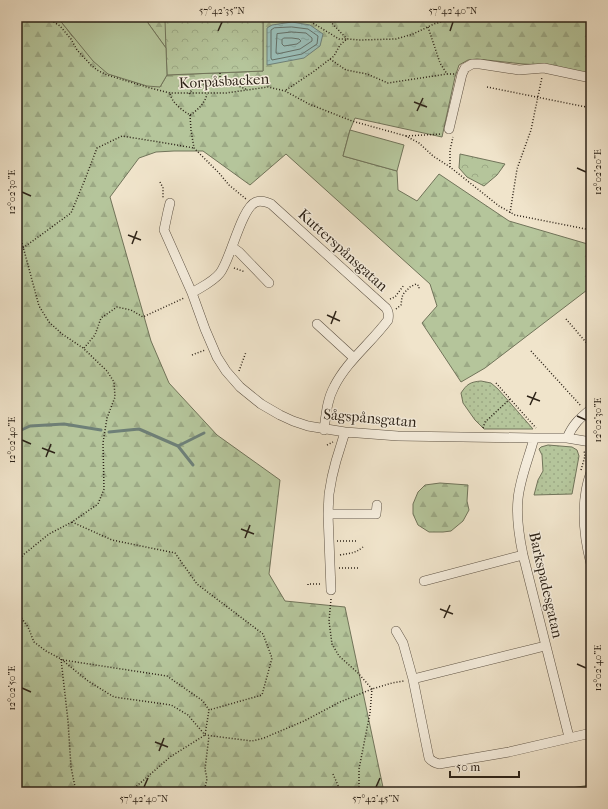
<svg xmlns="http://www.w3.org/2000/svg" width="608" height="809" font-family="'IM FELL French Canon',serif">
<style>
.grass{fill:url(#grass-dots);stroke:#71745a}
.forest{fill:url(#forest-firs);stroke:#71745a}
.park{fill:url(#park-crowns);stroke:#71745a}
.garden{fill:#b5c59b;stroke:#71745a}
.water{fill:url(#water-ripples);stroke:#6e8078}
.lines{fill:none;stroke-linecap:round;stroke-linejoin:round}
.shore{stroke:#647068;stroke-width:1}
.stream{stroke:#6e8078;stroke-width:3}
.minor-casing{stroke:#5e5345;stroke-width:10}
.path{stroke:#2d2318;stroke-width:1.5;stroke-dasharray:1 2;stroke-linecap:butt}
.minor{stroke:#f5eddd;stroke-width:9}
.ticks{fill:none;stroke:#2d2318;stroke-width:1.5}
.labels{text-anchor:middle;stroke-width:3;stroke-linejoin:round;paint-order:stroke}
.street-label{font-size:15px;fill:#2d2318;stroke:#f5eddd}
.neatline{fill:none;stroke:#2d2318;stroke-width:1.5}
.ticks-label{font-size:10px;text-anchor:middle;fill:#2d2318}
</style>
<defs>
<pattern id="grass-dots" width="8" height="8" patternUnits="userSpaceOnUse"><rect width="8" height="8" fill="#b5c59b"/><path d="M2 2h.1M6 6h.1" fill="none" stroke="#9ca985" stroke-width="1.8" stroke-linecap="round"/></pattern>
<pattern id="forest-firs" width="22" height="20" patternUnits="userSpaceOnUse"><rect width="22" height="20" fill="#b5c59b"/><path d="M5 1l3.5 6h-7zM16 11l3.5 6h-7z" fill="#9ca985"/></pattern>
<pattern id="park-crowns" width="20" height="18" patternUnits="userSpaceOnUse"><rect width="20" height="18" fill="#b5c59b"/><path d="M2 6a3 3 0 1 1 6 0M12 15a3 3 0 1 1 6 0" fill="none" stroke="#9ca985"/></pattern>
<pattern id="water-ripples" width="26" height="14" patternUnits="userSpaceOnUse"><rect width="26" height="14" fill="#9abeb8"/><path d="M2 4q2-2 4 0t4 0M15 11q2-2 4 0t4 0" fill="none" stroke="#85a39d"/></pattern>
</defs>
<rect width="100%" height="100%" fill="#f0e4cb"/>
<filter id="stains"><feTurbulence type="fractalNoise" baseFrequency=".005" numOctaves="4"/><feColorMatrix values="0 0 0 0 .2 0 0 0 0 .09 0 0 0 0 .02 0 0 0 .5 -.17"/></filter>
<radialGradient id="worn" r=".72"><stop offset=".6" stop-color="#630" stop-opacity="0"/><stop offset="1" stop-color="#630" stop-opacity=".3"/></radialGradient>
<path class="grass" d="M481,381L491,383L498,389L533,429H484L475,420L463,403L461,393C467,384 470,382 481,381Z
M548,445L572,447L577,450L579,456L572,494L534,495L538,480L543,471L542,455L539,449L541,447Z"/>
<path class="forest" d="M17,17H58V18L67,29L72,36L160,87L167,75L263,71V20L166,21V48L148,23L146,17H591V74L542,65L523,64L477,59L468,60L459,65L455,77L442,137L355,118L350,130L343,156L397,171L398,190L417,201L439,174L509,221L591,245V287L485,368L461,382L422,323L437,306L430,284L286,154L250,185L203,151H174L156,152L139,158L110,197L151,341L169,383L217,435L280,480L269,574L285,601L345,607L384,792H258L227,789L224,792H17Z
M440,483L468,485L467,501L469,510L463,521L451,531L443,532H429L418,525L413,514V504L418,492L425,485Z
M591,785V792H543Z"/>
<path class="park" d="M263,19V71L167,75L165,21Z
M460,154L505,164L497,175L484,186L467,177L459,168Z"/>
<path class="garden" d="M58,17H146L148,23L166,48L167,75L160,87L147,86L108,74L93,61L58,18Z
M350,130L404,145L397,171L343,156Z"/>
<path class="water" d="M292,22L310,25L323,34L320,46L304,58L267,65V28L272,25Z"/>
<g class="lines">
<path class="shore" d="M292,27L308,29L318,36L317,44L302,54L272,60L271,58V30L274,28Z
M292,32L306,33L312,38V41L300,49L277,54L276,52L277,34Z
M284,38H292L299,39L301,41L297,44L284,46L282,44V40Z"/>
<path class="stream" d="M17,432L30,426L64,424L101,430
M109,432L139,429L178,446L193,465
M178,446L204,433"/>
<g class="minor-casing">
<path id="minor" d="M449,129L462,74L465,68L472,64H480L519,70L544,68L591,78
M170,203L168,211L164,230L192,293L205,329L217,357L226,371L240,387L261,404L280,415L293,421L308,426L345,432L398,436L534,438H567L591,442
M232,247L239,252L269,283
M192,293C201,287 213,282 220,273C231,259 241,208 256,202C261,200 266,202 271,204L386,308C389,312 389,315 388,320C371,343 347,361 334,387C327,400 326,415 324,430
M317,324L354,358
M534,438C529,458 520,478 518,499C516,518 519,536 523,555L569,737
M567,438C573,424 580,418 591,409
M591,472C580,502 583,533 591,564
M328,514H376L377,505
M424,581L523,555
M331,590L328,514L329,494L332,477L336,461L345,432
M396,631L403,643L413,679L429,758C432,762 435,763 439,764L509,752L591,733
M413,679L545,646"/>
</g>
<path class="path" d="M46,17L60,26L71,39L77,50L91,65L97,70L107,75L150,88L170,93H226L268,87L285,91L309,104L352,121L406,136L419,143L433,156L450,167L499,206L515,215L591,230
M303,17L339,39H347
M326,17L347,39
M428,27L440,63L447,74H454
M330,59L346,70L367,74L388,83L447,74
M220,73V79L246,89
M487,87L591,108
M286,90L313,72L334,56L340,45L347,39L359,40L396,39L413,34L434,24L456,17
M170,94C173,104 182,110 190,115C198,110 205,103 207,94
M189,94L193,88L220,79
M190,115L191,130L194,148L219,173L229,185L246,199
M406,136L442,134
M450,167V150L453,137
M160,182L163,188V198
M510,213L517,169L531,130L542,77
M17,229L21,239L39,306L49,322L62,334L83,348L107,371L114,382L115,397L107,418L103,443L104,489L98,504L72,522L49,534L23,555L17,568
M23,248L71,213L84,182L97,148L122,136L159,142L194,148
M234,268L245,272
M359,272L365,270
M390,299L395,297L404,285
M396,309L401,305L402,297L404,293L410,287L416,284L419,286V289
M566,319L591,348
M84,348L95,335L101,318L117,307L131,310L143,317L184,298
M531,351L581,406
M192,355L205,350
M239,371L246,352
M496,383L536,428
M483,428L485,422L510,399
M327,445L333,442
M581,470L585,456L584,450
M72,522L112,540L175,553L197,584L263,634L272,658L262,695L209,710
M337,541H357
M340,555C350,553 354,554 363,547
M339,568H359
M588,573L591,585
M308,585V584H321
M331,599L329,621L332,644L339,656L358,673L372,689L370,713L359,769V792
M17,607L20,616L28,627L34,642L46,651L61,659L88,681L114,697L171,705L188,715L205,735L252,741L264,738L304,721L340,702L372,689L392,683L404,681
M61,659L68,721L71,767L76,792
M63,660L167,676L203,701L209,710L205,735L170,757L130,792
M333,774L341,792
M204,792L207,779L205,769L209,736"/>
<use href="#minor" class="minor"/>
</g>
<path class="ticks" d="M218,31L222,22M450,31L453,22M414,102L427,107M417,111L423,98M577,168L586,172M22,192L31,196M128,235L141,240M132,244L137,231M327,315L340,321M331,324L336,311M527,396L540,401M530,405L536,392M577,416L586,420M22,440L31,444M42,448L55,453M46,457L51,444M241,529L254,534M245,538L250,525M440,609L453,614M444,618L450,605M577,664L586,668M22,688L31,692M155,742L168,747M159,751L164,738M144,787L148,778M376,787L380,778"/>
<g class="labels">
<g class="street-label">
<text transform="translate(224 81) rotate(-3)" y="5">Korpåsbacken</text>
<text transform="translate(343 250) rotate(42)" y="5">Kutterspånsgatan</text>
<text transform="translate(370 418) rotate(5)" y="5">Sågspånsgatan</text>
<text transform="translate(546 585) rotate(77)" y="5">Barkspadesgatan</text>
</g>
</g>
<rect width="608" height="809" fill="none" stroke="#f0e4cb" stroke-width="44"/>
<path d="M450 771v6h69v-6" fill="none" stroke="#2d2318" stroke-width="2"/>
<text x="456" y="771" font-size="12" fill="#2d2318" stroke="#f5eddd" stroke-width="3" paint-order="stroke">50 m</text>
<rect x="22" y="22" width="564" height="765" class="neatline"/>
<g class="ticks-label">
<text x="222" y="14">57°42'35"N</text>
<text x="453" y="14">57°42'40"N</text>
<text transform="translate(597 172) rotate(-90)" y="4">12°02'20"E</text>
<text transform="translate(11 192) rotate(-90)" y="4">12°02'30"E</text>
<text transform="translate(597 420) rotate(-90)" y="4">12°02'30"E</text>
<text transform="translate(11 440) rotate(-90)" y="4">12°02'40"E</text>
<text transform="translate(597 668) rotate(-90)" y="4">12°02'40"E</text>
<text transform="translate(11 688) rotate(-90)" y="4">12°02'50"E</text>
<text x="144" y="802">57°42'40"N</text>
<text x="376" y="802">57°42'45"N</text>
</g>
<rect width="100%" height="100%" filter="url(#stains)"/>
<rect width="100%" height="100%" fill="url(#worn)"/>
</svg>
